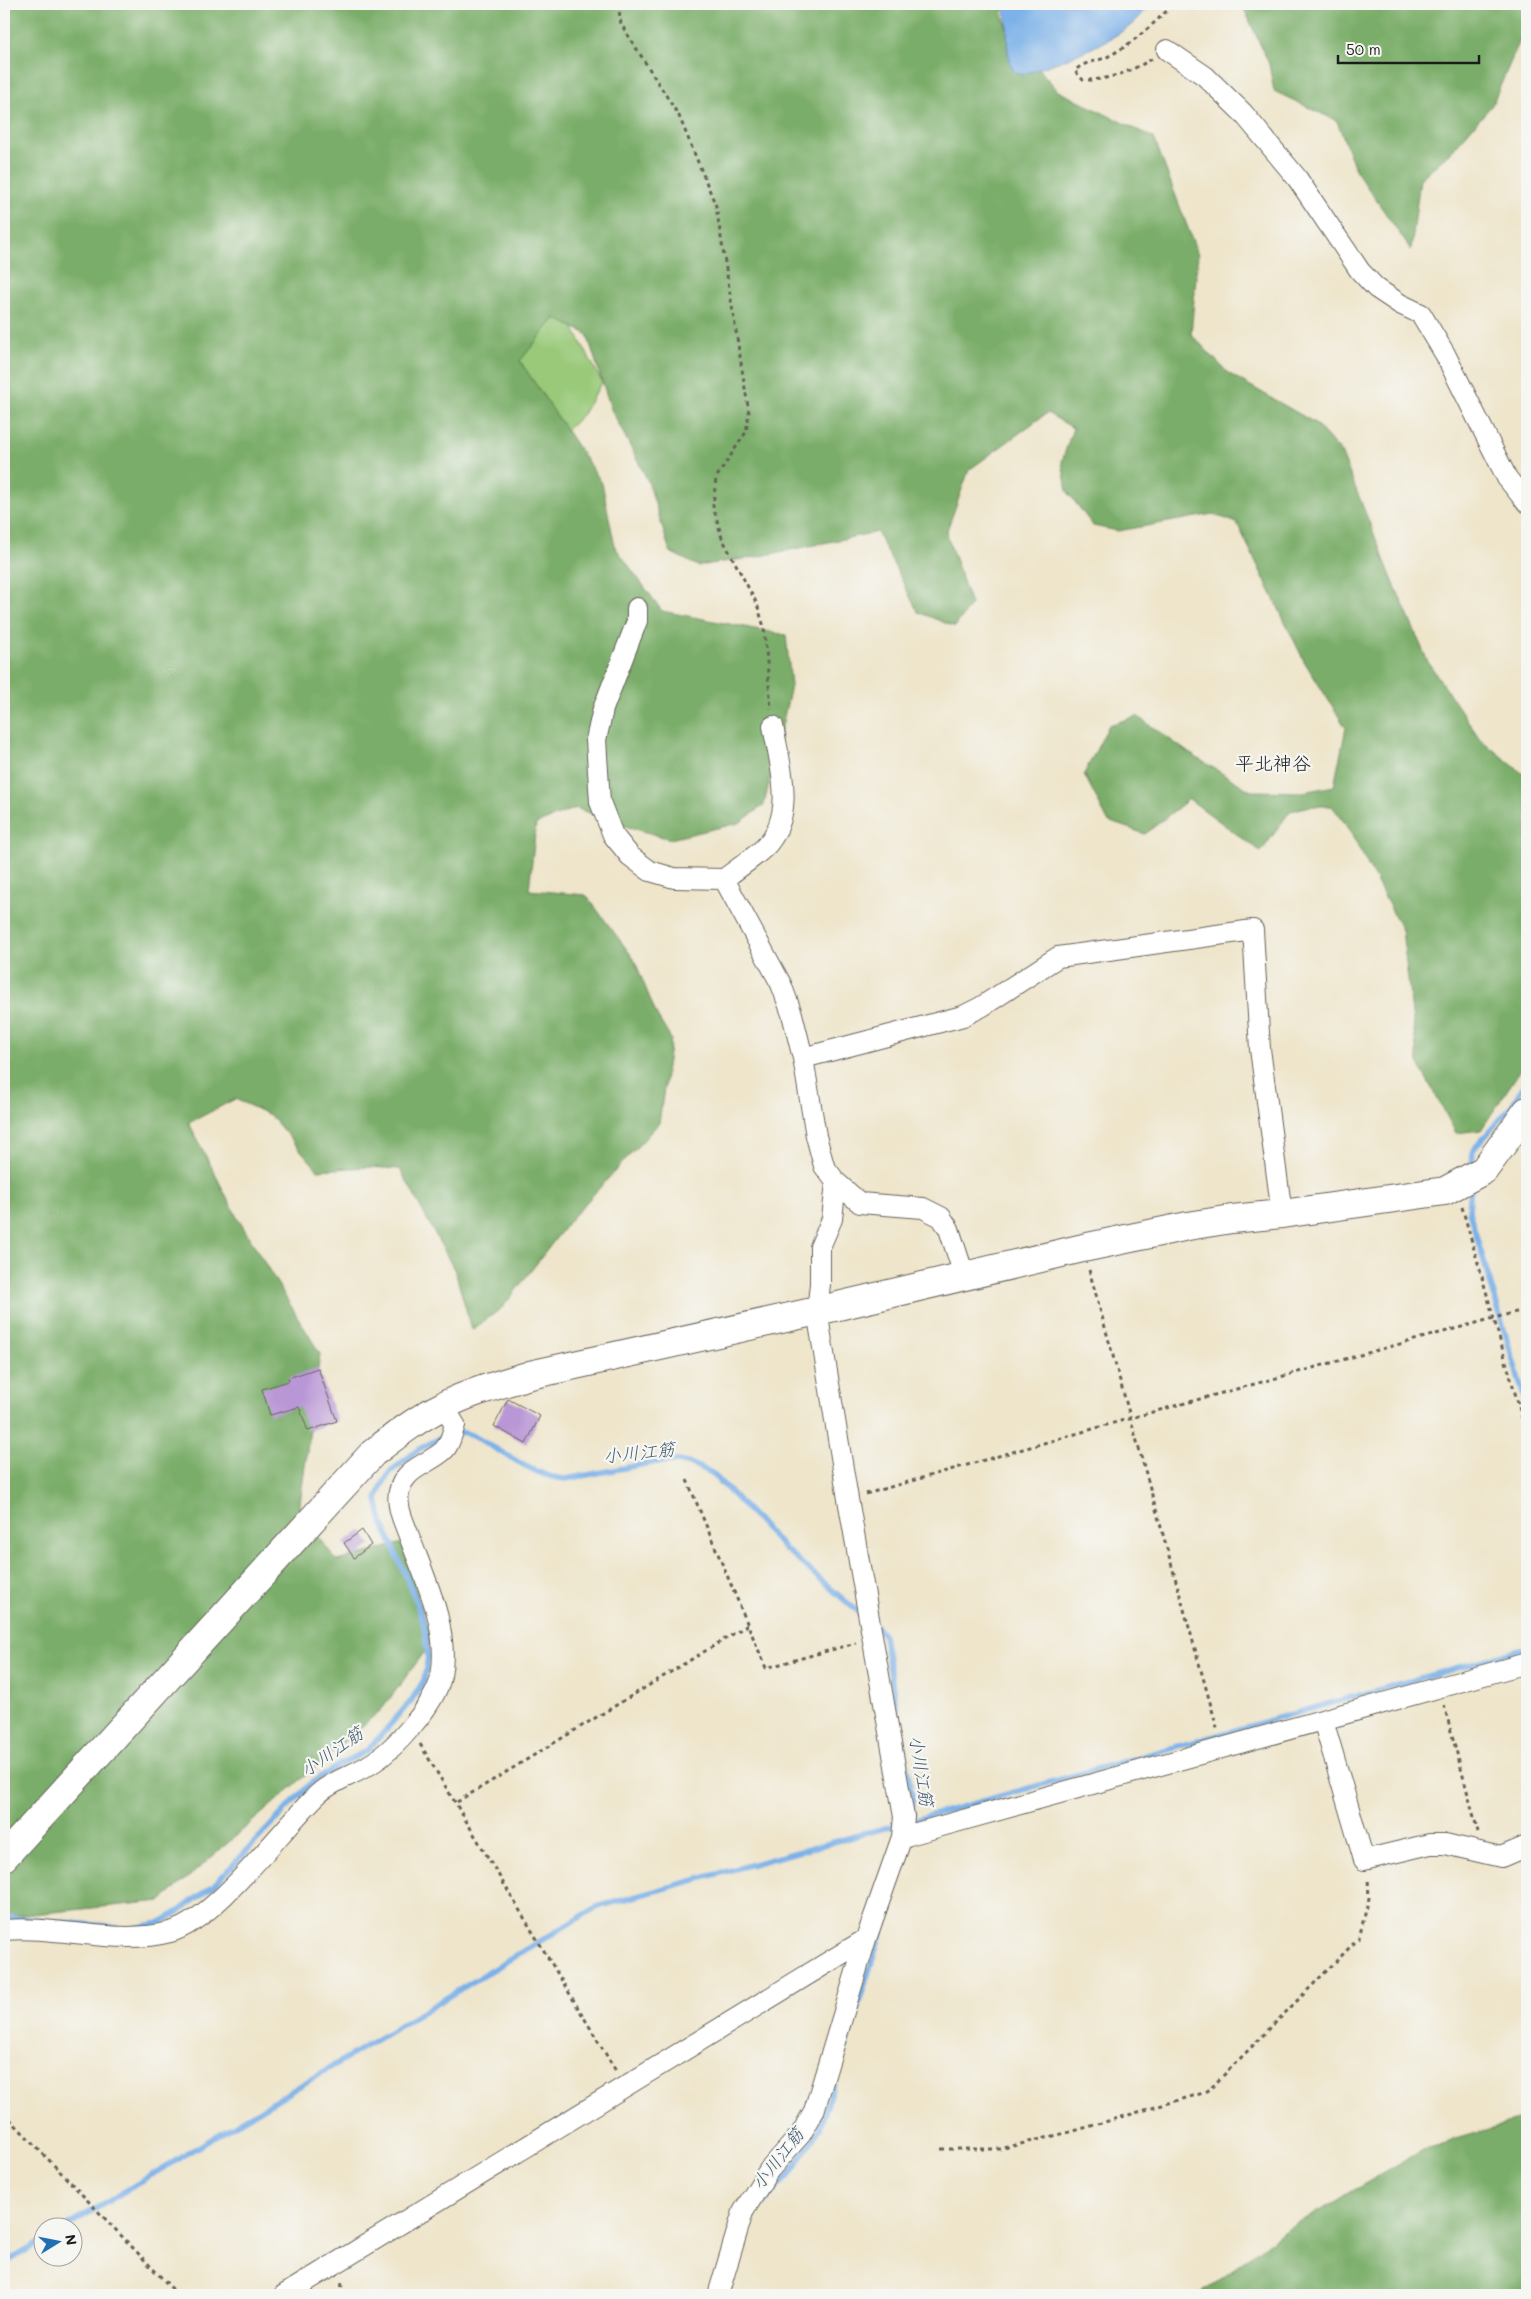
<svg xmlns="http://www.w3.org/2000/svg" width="1531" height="2299" font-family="Mali,'Klee One',sans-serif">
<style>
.green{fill:#99c979;stroke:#5a724a}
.forest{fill:#7aad69;stroke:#4b6442}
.water{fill:#7bb1e9;stroke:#4c6682}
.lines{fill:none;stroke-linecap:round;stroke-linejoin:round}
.stream{stroke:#7bb1e9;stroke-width:5.5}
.building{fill:#b997d6}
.street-casing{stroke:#666259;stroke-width:22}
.secondary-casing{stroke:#666259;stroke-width:30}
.path{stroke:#666259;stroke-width:3;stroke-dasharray:4 4;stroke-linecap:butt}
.street{stroke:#fff;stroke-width:20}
.secondary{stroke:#fff;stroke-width:28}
.labels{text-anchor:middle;stroke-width:4.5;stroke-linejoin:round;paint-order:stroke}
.water-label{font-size:18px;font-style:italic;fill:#42586e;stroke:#f6f6f2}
.quarter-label{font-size:19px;fill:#1c1c1c;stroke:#f6f6f2}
</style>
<rect width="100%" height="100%" fill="#f6f6f2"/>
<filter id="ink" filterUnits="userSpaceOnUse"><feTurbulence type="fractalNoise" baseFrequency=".02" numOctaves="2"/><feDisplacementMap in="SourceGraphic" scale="10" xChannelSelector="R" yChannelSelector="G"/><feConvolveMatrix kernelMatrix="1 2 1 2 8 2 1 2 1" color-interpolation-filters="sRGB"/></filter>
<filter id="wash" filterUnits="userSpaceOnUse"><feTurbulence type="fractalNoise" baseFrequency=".0096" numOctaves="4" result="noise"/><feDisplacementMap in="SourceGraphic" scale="20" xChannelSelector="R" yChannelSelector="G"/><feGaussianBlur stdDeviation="1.12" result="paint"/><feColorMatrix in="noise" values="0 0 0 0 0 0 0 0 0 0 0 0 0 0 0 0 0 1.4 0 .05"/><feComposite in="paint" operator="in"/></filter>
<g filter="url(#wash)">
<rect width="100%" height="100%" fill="#eee5cb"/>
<path class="green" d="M565,298L575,331L602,382L583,414L554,443L504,347Z"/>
<path class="forest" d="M4,4H1000L1008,33L1058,91L1154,138L1198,255L1191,334L1228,373L1315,423L1341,452L1392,579L1428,662L1480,739L1527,777V1060L1481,1130L1456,1133L1418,1063L1402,930L1348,827L1332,806H1310L1290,811L1261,852L1189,799L1145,834L1108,821L1084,774L1109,725L1137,716L1189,753L1251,791L1303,792L1334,786L1346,728L1304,661L1237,523L1213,514L1118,531L1093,526L1067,491L1062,461L1073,428L1047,413L969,470L946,533L971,604L955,627L918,612L877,532L756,557L698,566L670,552L648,481L611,409L587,334L555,318L520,361L602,483L615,547L662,611L786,635L791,686L764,805L739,823L670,839L618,824L576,808L536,824L529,890L586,895L634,959L657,1016L671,1039L659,1123L571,1219L503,1307L472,1330L455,1271L400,1169L367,1167L318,1170L270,1115L235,1099L189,1123L237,1217L320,1354L299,1511L337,1561L402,1543L432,1642L382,1709L161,1901L4,1917Z
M1242,4H1527V24L1492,105L1450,153L1420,179L1411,250L1356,171L1337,121L1274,91L1269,64Z
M1527,2118V2295H1198L1284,2231L1428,2147Z"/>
<path class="water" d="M1002,4H1151C1144,12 1136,22 1127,28C1096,50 1057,62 1022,75L1014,72C1002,52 1012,25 1002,4Z"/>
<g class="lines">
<path class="stream" d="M1472,1166L1473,1150L1511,1107L1527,1080
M1471,1185L1469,1211L1527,1407
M457,1432C469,1432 479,1439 489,1445C513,1458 539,1478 566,1479L656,1462L678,1461L692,1464L712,1473L786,1550L863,1616
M876,1626L884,1636L912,1797L913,1814
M908,1822L1527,1648
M4,1917L116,1927
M135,1928L159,1923L178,1912L214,1885L311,1783L339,1765L368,1750L411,1701L424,1680L428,1656L423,1621L411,1588L382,1522L377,1499L382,1485L390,1472L419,1449L446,1435
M67,2226L597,1907L899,1824
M748,2229L755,2211L790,2174L820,2128L897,1881
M4,2264L42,2241"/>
</g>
<g id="blocks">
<path class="building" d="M318,1368L337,1421L308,1431L299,1407L270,1415L262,1389L289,1381L288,1378Z
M508,1399L540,1416L526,1444L494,1426Z
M362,1530L371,1545L354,1558L344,1543Z"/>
</g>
</g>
<g filter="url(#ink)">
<use href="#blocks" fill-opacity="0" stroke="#666259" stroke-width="1"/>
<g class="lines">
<g class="street-casing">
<path id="street" d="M1167,50L1205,76L1243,113L1297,178L1360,271L1376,288L1400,304L1421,314L1445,354L1507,478L1527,503
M637,608V621L603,709L596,740L600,802L613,835L630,856L650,871L674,878L724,879
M773,726C780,766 797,815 764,848C752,859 737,869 724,879L781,984L792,1014L803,1058L816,1136L824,1166L836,1182L860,1203L923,1208L941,1217L949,1229L964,1275
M803,1058L963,1016L981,1007L1058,957L1253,930L1260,1049L1282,1214
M836,1182L832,1219L820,1247V1284L817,1311L848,1499L904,1817L902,1837
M1323,1720L1364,1860L1430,1844H1445L1501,1857L1527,1846
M4,1930C58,1925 116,1946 170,1932C217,1919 281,1829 318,1794C332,1781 353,1775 369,1765C393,1751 436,1704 441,1676C450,1629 425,1579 409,1536C404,1522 396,1507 399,1492C404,1468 427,1465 443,1451C450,1445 452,1433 455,1425L443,1405
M284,2295L866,1939
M718,2295L743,2212L769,2170L801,2134L814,2111L866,1939L902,1837L1527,1663"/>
</g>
<g class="secondary-casing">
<path id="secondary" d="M4,1857L373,1453C395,1436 418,1418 443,1406C470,1392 501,1384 530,1375L817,1311L1083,1248L1188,1226L1232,1219L1282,1214L1445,1191L1484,1170L1527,1111"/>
</g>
<path class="path" d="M618,4L621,24L679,116L716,206L749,413L746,432L716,478L713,506L722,538L757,604L764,627L771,709
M1152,59C1131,71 1108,81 1083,80L1075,71C1082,62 1096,62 1107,57C1133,44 1153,24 1174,4
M1462,1207L1527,1435
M1089,1270L1218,1731
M687,1480L766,1668L856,1643
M866,1494L1131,1418L1527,1309
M1444,1705L1478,1832
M420,1744L616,2071
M457,1802L748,1625
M4,2113L178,2295
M941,2149H1000L1074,2131L1203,2093L1211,2088L1359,1938L1369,1898L1368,1878
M341,2295L342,2281"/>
<use href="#street" class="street"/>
<use href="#secondary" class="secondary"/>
</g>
</g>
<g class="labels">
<g class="water-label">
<text transform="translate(639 1453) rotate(-6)" y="6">小川江筋</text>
<text transform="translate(332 1752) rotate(-35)" y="6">小川江筋</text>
<text transform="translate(921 1771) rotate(81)" y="6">小川江筋</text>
<text transform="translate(778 2159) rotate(-52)" y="6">小川江筋</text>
</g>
<g class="quarter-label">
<text x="1273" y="770">平北神谷</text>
</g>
</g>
<rect width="1531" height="2299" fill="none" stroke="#f6f6f2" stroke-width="20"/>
<g transform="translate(58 2242) rotate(80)"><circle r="24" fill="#f6f6f2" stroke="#9f9f9c"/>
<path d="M0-4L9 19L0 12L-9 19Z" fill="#1f6fb2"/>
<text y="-8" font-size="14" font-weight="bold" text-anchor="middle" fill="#1c1c1c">N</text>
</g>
<path d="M1338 55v8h141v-8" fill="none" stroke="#1c1c1c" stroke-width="2.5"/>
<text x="1346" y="55" font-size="15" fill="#1c1c1c" stroke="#f6f6f2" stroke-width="4" paint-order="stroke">50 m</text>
</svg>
